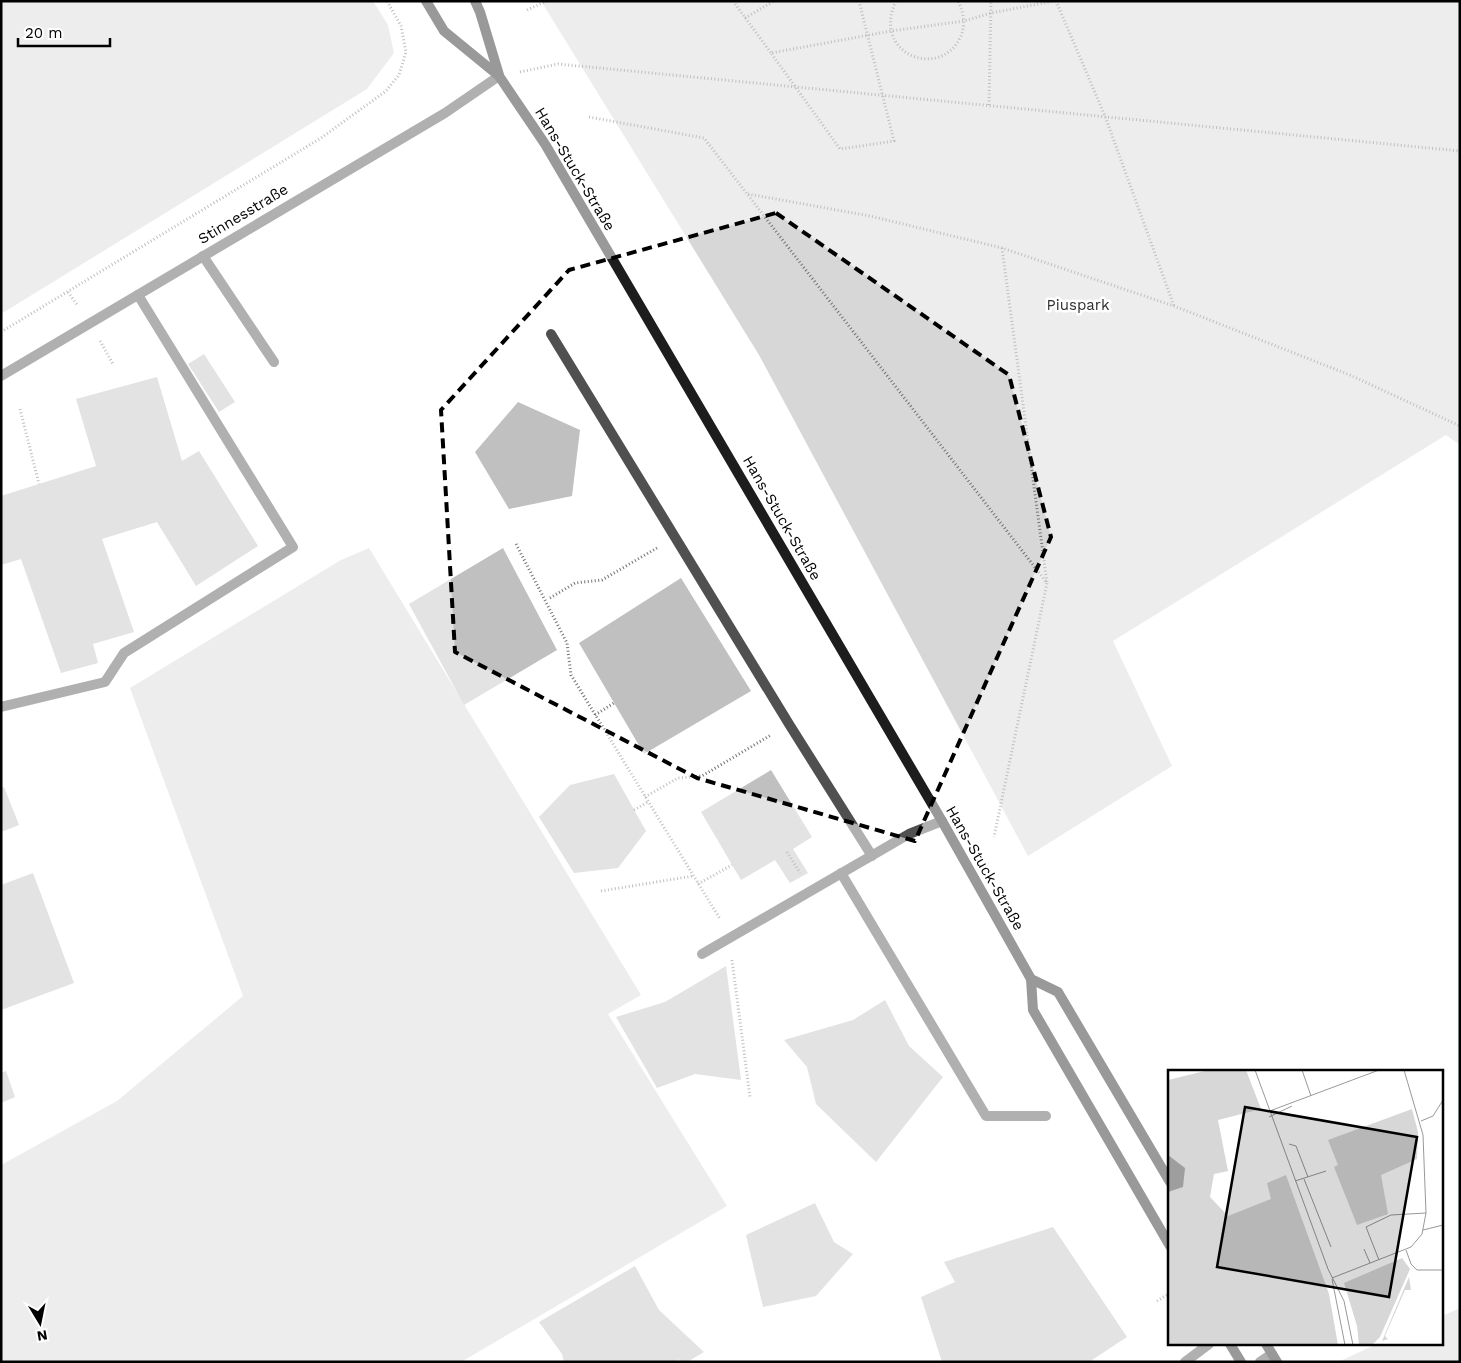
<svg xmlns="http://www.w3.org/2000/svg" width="1461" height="1363" font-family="'Work Sans',sans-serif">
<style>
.green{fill:#d7d7d7}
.building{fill:#c0c0c0}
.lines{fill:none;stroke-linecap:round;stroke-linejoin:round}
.path{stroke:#727272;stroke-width:3;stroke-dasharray:1 2.5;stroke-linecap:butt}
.service{stroke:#505050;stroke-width:10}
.minor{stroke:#505050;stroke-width:10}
.tertiary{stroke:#505050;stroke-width:10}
.secondary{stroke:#1d1d1d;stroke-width:10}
.marked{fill:none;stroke:#000;stroke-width:4;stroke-dasharray:10 6;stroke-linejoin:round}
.labels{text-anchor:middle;stroke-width:5;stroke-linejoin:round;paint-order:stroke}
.street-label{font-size:15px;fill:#000;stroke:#fff}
.park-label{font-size:15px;fill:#2e2e2e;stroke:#fff}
.inset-road{fill:none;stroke:#999;stroke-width:1}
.view{fill:#000;fill-opacity:0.15;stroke:#000;stroke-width:2.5}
.inset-edge{fill:none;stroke:#000;stroke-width:2.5}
</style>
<rect width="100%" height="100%" fill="#fff"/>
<path class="green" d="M1,1H373L388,25L394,53L367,89L1,314Z
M541,1H1460V445L1446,435L1113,641L1172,766L1028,856L759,355Z
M369,548L641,995L608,1014L727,1206L461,1362H1V1165L117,1101L243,996L130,688L341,560Z
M1460,1308V1362H1338L1377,1344H1442V1316Z"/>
<path class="building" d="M204,354L235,402L219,412L188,364Z
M157,377L182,461L199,451L258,546L196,586L157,522L102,539L134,632L93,644L98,663L61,673L21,559L1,565V496L96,466L76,399Z
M518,402L580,430L572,496L509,509L475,452Z
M503,548L557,650L464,705L409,604Z
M681,578L751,691L644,754L579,643Z
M771,770L812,837L793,849L808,873L790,883L775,860L741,880L701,812Z
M614,774L646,831L618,868L574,873L539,817L570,785Z
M4,787L19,825L1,832V788Z
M33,873L74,983L1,1010V885Z
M726,966L741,1080L695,1074L657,1088L616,1017L665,1002Z
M885,1000L909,1046L943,1077L876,1162L816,1104L807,1067L784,1040L853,1020Z
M6,1071L15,1097L1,1103V1073Z
M815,1203L834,1242L853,1254L816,1296L763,1307L746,1235Z
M1053,1227L1127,1337L1089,1362H942L921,1297L955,1282L944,1262Z
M635,1266L659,1310L704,1352L687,1362H680L678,1359L676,1362H564L562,1354L539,1322Z"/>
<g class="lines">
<path class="path" d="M733,1L771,53
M859,1L894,141L840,149L771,53L891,31L964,21L991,13L1054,1
M896,1C871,54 939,80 960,38C966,26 964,13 958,1
M1056,1L1105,116L1174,306
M527,10L547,1
M745,18L774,1
M520,72L558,64L1460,151
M989,105L991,1
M589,117L704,138L1047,583L994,837
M748,194L870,216L1002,248L1174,306L1350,375L1460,426
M1002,248L1047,583
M68,292L78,306
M1,332L321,138L386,91L399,75L406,52L401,26L387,1
M100,341L113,364
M20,409L39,484
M516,544L567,643L571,675L720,919
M550,598L575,583L602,580L657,548
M595,715L614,703
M645,797L678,778L702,776L771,735
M634,810L648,802
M787,852L800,873
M698,884L732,865
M601,891L693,876
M732,960L750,1097
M1157,1301L1170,1293"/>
<path class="service" d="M203,256L274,362
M551,334L789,724L872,856
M1,707L105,682L124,653L293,547L138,295
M841,873L986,1116H1046
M702,954L909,834L942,821"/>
<path class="minor" d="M1,376L445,113L499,76"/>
<path class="tertiary" d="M1185,1362L1209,1344
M1260,1362L1272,1354"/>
<path class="secondary" d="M426,1L444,31L499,76L545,144L942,821L1031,979L1033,1010L1170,1246
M475,1L480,12L499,75
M1031,979L1058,992L1170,1182
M1230,1344L1241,1362
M1266,1344L1277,1362"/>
</g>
<path d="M0 0H1461V1363H0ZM776,213L1009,375L1051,537L915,841L697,778L455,652L441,410L569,270Z" fill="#fff" fill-opacity=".55" fill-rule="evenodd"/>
<path class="marked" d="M776,213L1009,375L1051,537L915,841L697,778L455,652L441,410L569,270Z"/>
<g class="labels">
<g class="street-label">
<text transform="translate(575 169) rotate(59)" y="5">Hans-Stuck-Straße</text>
<text transform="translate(243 214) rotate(-31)" y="5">Stinnesstraße</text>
<text transform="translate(782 518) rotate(60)" y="5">Hans-Stuck-Straße</text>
<text transform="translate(985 868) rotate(60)" y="5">Hans-Stuck-Straße</text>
</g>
<g class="park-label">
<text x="1078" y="310">Piuspark</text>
</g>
</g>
<g transform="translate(1168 1070)">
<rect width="275" height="275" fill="#fff"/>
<path d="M41,0H78L93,39L50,50L60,101L46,104L42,127L60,146L103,129L99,113L118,105L161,224L170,275H0V10ZM244,39L250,62L249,89L213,105L220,144L189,155L166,97L170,95L160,70ZM234,188L242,199L212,267L204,275H191L189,256L176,213ZM241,207L243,220H237L217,266L220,269L214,271Z" fill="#d7d7d7"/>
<path d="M0,85L17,98L15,117L0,122Z" fill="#9e9e9e"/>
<path class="inset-road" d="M87,0L160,199L176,231L185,275M134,0L143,26M99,42L211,0M101,47L124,36M253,51L265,46L275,30M121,74L128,76L140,107M136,109L163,177M127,111L158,101M255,160L275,155M196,179L202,193M238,180L243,194L249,200H275M211,190L198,157L223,145L258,143M164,208L243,177L254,164L258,143L255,65L236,0M164,209L177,275"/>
<path class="view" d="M77,37L249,67L221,227L49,197Z"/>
<rect width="275" height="275" class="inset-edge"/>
</g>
<rect width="1461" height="1363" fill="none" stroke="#000000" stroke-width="5"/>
<g transform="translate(40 1323) rotate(170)" stroke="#ffffff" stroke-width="4" paint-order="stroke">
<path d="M0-4L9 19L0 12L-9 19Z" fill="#000000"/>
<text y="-8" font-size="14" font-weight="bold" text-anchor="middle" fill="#000000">N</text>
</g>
<path d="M18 38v8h92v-8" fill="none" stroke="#000000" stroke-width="2.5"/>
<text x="25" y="38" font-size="15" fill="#000000" stroke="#ffffff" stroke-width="4" paint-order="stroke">20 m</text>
</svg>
